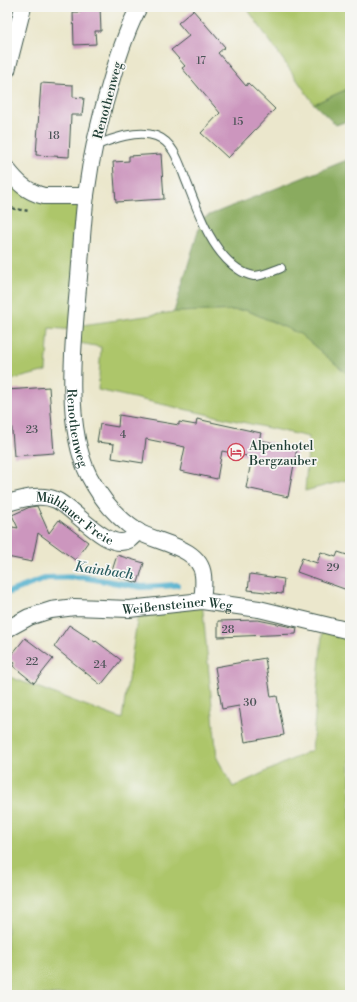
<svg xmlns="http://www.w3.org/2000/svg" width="357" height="1002" font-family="'Libre Bodoni',serif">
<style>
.green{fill:#adc66b;stroke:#668250}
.forest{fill:#8aab5f;stroke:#54744a}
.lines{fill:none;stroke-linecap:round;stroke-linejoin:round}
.stream{stroke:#4daecc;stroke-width:6}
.building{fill:#cc96be}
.service-casing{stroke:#3e564b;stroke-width:10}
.minor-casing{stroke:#3e564b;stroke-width:18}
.path{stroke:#3e564b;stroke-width:2.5;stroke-dasharray:3 3;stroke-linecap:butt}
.service{stroke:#fff;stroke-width:8}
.minor{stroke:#fff;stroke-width:16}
.labels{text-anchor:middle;stroke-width:3.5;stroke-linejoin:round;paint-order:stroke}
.number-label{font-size:11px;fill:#4a5356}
.street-label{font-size:13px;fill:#1f3d34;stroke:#f6f6f2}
.poi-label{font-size:13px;fill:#1f3d34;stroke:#f6f6f2;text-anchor:start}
.water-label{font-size:14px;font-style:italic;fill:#2d5f62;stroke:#f6f6f2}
</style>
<rect width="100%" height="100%" fill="#f6f6f2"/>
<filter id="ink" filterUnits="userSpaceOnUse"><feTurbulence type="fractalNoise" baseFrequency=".025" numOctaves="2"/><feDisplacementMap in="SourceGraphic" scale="8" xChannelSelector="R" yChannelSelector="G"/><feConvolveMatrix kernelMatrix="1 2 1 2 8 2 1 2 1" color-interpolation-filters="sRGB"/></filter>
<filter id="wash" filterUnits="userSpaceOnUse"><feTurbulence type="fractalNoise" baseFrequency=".012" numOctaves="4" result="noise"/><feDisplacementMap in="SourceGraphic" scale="16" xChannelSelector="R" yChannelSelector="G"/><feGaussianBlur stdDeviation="0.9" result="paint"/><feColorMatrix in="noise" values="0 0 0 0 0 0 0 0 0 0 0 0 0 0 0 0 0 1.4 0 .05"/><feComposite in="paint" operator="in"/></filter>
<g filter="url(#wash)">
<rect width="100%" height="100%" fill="#ebe7cc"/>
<path class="green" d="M246,7H350V88L314,104Z
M7,169L18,183L86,196L75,326L174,312L246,310L300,334L350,376V479L305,491L309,437L98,390L101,347L74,342L75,330L49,328L46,371L7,381Z
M202,601L217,758L233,787L312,750L323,624L350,631V995H7V676L122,719L139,608Z"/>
<path class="forest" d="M350,88V120L336,125L314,104Z
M347,160L350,183V376L300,334L246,310L174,312L202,218Z"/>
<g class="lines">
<path class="stream" d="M7,593L47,578L82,577L142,587L177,585"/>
</g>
<g id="blocks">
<path class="building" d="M81,7H100L101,31H95L96,44L74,45L73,12H81Z
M193,10L225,47L218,53L246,86L248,83L275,109L228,158L201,133L220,113L182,68L185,66L171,50L189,36L178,23Z
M41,83L73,85V97L84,98L82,115H71L69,157L36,155Z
M161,154L164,199L116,202L113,162L129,161V156Z
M49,387L54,453L14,456L10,406H7V390Z
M119,415L179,425V422L196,425L197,419L261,433L259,440L297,448L288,497L246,488L252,457L222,451L217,479L180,471L185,447L146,439L143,463L112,458L114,444L97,442L100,424L118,427Z
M37,506L49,533L59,520L88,542L75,560L38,533L32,562L7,557V526L18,528L12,515L30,507Z
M321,552L336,557L338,552L350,556V591L297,572L302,558L317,563Z
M117,555L144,563L138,583L111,574Z
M250,574L284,579L282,594L248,590Z
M258,620L297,628L296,634L218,637V621Z
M69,625L95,642L96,641L121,660L101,685L54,647Z
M25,638L53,659L34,683L13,666L15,663L9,658Z
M265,658L271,697L277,696L284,735L245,742L239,706L222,709L215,667Z"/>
</g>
</g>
<g filter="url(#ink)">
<use href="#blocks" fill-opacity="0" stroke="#3e564b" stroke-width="1"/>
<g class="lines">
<g class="service-casing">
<path id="service" d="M94,146C112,139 138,129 156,136C175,143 180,166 187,183C198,211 211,251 238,269C242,272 249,275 254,276C262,276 273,271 281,268"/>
</g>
<g class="minor-casing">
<g id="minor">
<path id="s1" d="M139,7C127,29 119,54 112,78C100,117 91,156 86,195C82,226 81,258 78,288C73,344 64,426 89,476C100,497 117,518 137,531C156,543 200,546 203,575C204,583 203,593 202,601"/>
<path d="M7,70L23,7"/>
<path d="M7,169C17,182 27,192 44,196H86"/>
<path id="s2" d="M7,503C23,499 40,493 56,500C74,508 108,552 129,540C132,538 135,534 138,531"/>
<path id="s3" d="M7,629L29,617L51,610L75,607L129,609L202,601L259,609L350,631"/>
</g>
</g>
<path class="path" d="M7,207L9,208L29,211"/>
<use href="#service" class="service"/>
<use href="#minor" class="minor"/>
</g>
</g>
<defs>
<g id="hotel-ring" transform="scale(0.9)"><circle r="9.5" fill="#f6f6f2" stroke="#d1495b" stroke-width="1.5"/><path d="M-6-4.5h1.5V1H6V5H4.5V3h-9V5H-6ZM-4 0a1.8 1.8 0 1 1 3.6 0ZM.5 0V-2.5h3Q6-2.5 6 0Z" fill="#d1495b"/></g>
</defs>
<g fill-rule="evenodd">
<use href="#hotel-ring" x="236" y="452"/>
</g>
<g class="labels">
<g class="number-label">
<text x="201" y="64">17</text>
<text x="238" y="125">15</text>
<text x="54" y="139">18</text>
<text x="32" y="433">23</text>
<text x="123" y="438">4</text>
<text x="333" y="571">29</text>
<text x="228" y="633">28</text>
<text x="32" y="665">22</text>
<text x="100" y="668">24</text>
<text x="250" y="706">30</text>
</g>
<g class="street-label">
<text transform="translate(107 100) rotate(-75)" y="5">Renothenweg</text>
<text dy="5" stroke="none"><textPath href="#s1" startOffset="430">Renothenweg</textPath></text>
<text dy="5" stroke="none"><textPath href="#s2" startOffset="75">Mühlauer Freie</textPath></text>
<text dy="5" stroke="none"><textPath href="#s3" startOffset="175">Weißensteiner Weg</textPath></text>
</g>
<g class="poi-label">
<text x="249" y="450">Alpenhotel<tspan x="249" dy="15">Bergzauber</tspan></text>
</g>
<g class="water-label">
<text transform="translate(104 570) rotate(8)" y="5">Kainbach</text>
</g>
</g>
<rect width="357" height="1002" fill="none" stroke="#f6f6f2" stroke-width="24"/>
</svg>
